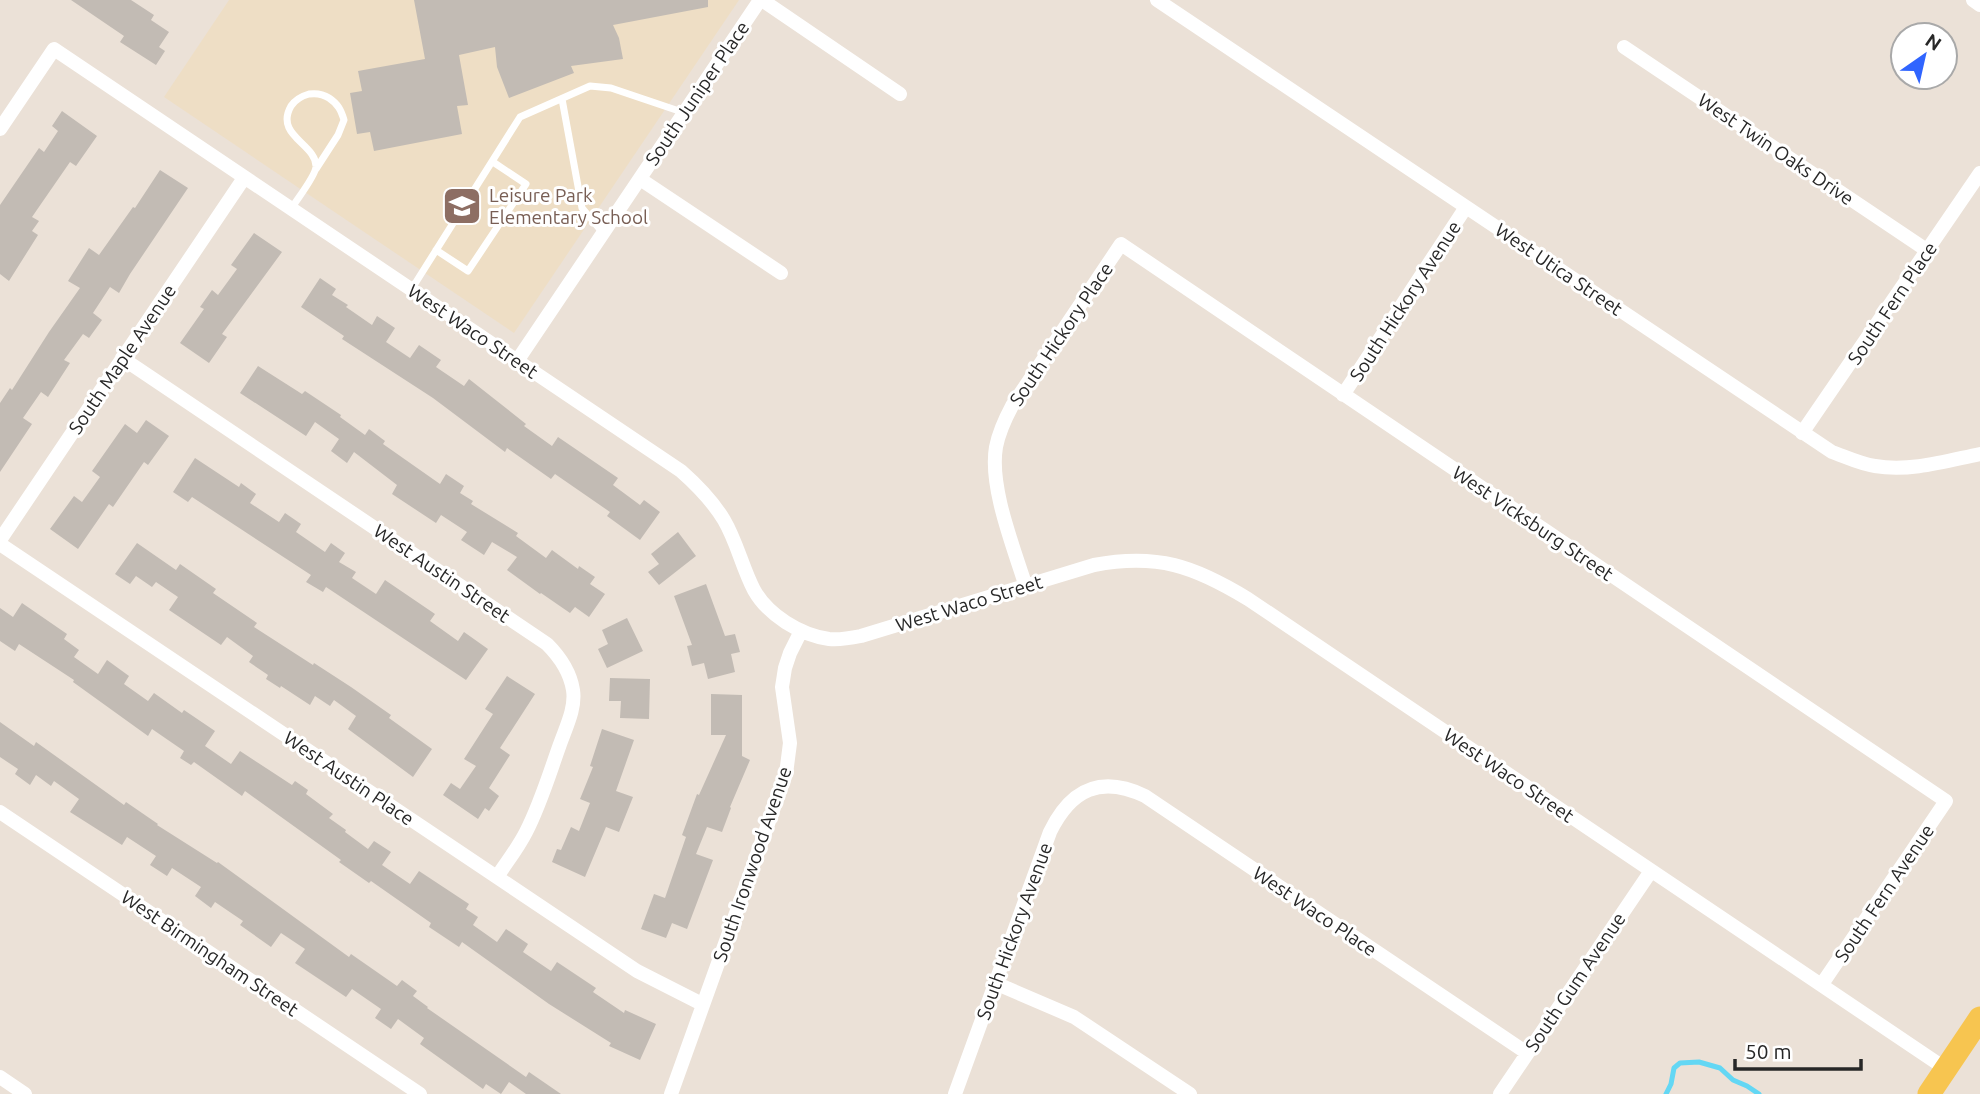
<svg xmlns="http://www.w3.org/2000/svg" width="1980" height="1094" font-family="Ubuntu,sans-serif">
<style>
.education{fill:#eedec5}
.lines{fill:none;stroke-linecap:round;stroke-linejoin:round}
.stream{stroke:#63d7f4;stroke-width:5}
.building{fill:#c2bbb4}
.lane{stroke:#fff;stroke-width:7}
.street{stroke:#fff;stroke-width:14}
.primary{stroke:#f7c550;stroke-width:23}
.labels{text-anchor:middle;stroke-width:6;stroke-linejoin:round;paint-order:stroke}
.street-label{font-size:19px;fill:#272727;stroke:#fff}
.education-label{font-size:19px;fill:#785e54;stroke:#fff;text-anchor:start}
</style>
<rect width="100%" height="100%" fill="#ebe1d7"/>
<path class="education" d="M229,0H739L514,333L164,97Z"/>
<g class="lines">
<path class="stream" d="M1666,1094L1671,1084L1674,1068L1680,1063L1699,1062L1720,1068L1733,1080L1747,1086L1759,1094"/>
</g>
<path class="building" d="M71,0H131L154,15L151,20L169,32L159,47L165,51L156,65L120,42L124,36Z
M414,0H708V7L613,25L619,38L623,59L571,66L574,73L509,98L497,67L495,47L459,55L468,105L457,106L462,134L374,151L370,132L357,134L350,93L362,91L358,71L425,59Z
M62,111L97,136L76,166L70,162L32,217L39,221L32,231L38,235L9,281L0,274V205L39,148L44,152L58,131L52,126Z
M160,170L188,188L130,274L119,293L110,287L93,313L102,320L89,338L83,334L64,360L70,363L48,397L41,392L23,418L32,424L0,472V403L10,388L12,390L49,332L80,288L68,281L89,248L99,255L133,207L135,208Z
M254,233L282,252L222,334L227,337L209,363L180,343L204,309L200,307L212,290L218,295L237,269L231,265Z
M320,278L336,289L332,295L348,305L346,307L372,325L377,316L395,328L386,342L410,358L419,345L441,360L436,367L464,386L469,379L526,424L524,426L552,446L558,437L618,478L613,485L640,505L644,500L660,512L640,540L607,516L610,512L555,474L551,479L507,448L505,452L433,398L342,339L344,336L301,307Z
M258,366L302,394L305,391L341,415L340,417L365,435L369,429L385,441L383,444L440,484L446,474L464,486L460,493L473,501L471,504L518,533L516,536L546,558L552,550L578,569L579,566L595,577L590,584L605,594L589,617L575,607L570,613L541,593L540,594L507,570L517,557L492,542L484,555L461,540L467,532L441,515L436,523L392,494L397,485L354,452L347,463L331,451L339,439L315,422L306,436L240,393Z
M146,420L169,436L148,465L144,462L113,507L109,504L78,549L50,529L74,496L82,502L100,477L92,471L125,424L137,433Z
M195,458L239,487L241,483L256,494L250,503L279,522L285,513L301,524L296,532L325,552L331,543L345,553L339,562L356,572L352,578L376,594L385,580L435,614L430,621L458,641L464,632L488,649L466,680L326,587L323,592L306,582L311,575L192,497L188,502L173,492Z
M678,532L696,556L659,585L648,572L659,564L651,554Z
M137,543L176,570L180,564L216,589L213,593L257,623L254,627L313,665L314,663L351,687L391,715L389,718L432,749L413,777L348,729L356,716L334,700L330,706L315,696L310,705L281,686L280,688L266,679L268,675L249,662L253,656L227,637L221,645L169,610L178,597L156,582L152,587L136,576L130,584L115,574Z
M706,584L725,636L735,634L740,652L731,654L735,672L708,679L704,663L692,666L687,646L692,645L674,596Z
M22,603L67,634L64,639L79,650L74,657L98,674L107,660L129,676L124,684L148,701L154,693L182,713L184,710L215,731L205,746L231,764L240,751L292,785L295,781L308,790L306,794L333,814L329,818L346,830L345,832L368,849L374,841L391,852L382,865L410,884L419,871L469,904L466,909L478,917L473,925L497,942L506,929L528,944L523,952L551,971L557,962L596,988L593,992L624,1013L625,1010L656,1024L640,1060L609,1046L611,1043L549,1004L462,942L459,947L429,927L431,923L371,881L369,883L339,862L341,860L245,791L242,796L194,762L191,765L180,758L184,751L152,729L148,736L73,682L74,680L19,644L15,651L0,641V608L13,617Z
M627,618L643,651L607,668L598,649L608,644L602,630Z
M507,676L535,694L500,748L510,755L489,788L499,796L489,811L485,808L478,819L443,795L451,783L460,789L476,766L464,759L493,714L485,709Z
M610,678L650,679L649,719L620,718L621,701H609Z
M711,694L742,695V756L750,760L730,807L731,808L722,832L707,827L696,854L713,860L687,929L672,923L666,938L641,929L654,894L665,898L686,837L682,835L697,794L699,795L726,735H711Z
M0,722L34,746L36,742L124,805L126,802L158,824L157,825L217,863L218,862L349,957L351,954L397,986L402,980L417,991L413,996L428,1007L427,1008L526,1077L529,1072L561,1094H526L509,1082L501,1094L486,1084L483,1089L420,1044L424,1038L398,1019L391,1029L375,1018L381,1009L352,989L346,997L295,963L305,949L281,933L271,947L240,925L243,921L215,902L211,908L195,896L201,887L172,868L167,876L150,865L156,856L127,837L122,845L70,812L79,799L54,781L51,786L36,775L30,785L15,774L18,769L0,757Z
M602,729L634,740L616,791L633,797L619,832L606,827L585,877L552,862L557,849L561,850L571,827L579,831L590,803L580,799L593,767L590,766Z"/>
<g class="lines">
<path class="lane" d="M562,99L582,208L603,233
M291,209C297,199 315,177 316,167C317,144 274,136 291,106C295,100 302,96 309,94C316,93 323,94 329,98C338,104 341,110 344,120L338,135L316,169
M436,250L468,271L526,184L493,162
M411,290L520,117L590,86L611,88L685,113"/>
<path class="street" d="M762,0L900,94
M1157,0L1832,452C1846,457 1860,464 1875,466C1910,472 1946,461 1980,454
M1973,0L1980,5
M1624,47L1928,251
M0,129L54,49L681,471C698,486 712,500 724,520C737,542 742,567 754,590C768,615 800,635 829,639C840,640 851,638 861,636L1094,565C1157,553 1194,566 1248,599L1946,1069
M640,179L781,273
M122,358L547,644C560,657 570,671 573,690C576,709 565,729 559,747C549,775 540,805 526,832C518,848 506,863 497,877
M517,361L760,0
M1343,395L1466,207
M1802,433L1980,173
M0,540L244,178
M0,544L637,971L702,1004
M1026,587C1014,548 989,487 996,447C999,432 1005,419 1012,406L1121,244L1946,801L1822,984
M0,812L420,1094
M995,983L1074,1017L1190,1094
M0,1077L25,1094
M671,1094L786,774L790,743L782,687L785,668L790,653L801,631
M955,1094L1050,832C1071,789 1101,775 1145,796L1527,1053
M1500,1094L1651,871"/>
<path class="primary" d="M1929,1094L1980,1018"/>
</g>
<defs>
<g id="school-square" transform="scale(2.0125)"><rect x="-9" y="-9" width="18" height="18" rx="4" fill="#8d6e63" stroke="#fff"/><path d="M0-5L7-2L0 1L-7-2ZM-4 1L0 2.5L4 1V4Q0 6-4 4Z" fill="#fff"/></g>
</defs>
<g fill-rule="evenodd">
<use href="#school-square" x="462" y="206"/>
</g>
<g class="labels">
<g class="street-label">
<text transform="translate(697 93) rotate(-56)" y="7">South Juniper Place</text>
<text transform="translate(1776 149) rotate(34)" y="7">West Twin Oaks Drive</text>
<text transform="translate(1559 269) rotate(34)" y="7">West Utica Street</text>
<text transform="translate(1405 301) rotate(-57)" y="7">South Hickory Avenue</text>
<text transform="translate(1892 303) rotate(-56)" y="7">South Fern Place</text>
<text transform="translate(473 331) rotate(34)" y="7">West Waco Street</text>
<text transform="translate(1061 334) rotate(-56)" y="7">South Hickory Place</text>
<text transform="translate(122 359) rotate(-56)" y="7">South Maple Avenue</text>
<text transform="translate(1533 523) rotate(34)" y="7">West Vicksburg Street</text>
<text transform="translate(442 573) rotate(34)" y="7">West Austin Street</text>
<text transform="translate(969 603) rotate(-17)" y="7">West Waco Street</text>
<text transform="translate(1509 775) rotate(34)" y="7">West Waco Street</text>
<text transform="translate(349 778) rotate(34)" y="7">West Austin Place</text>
<text transform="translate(752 864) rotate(-71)" y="7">South Ironwood Avenue</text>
<text transform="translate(1884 893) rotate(-56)" y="7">South Fern Avenue</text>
<text transform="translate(1315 911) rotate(34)" y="7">West Waco Place</text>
<text transform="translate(1014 931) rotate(-70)" y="7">South Hickory Avenue</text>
<text transform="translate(210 953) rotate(34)" y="7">West Birmingham Street</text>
<text transform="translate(1575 982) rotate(-56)" y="7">South Gum Avenue</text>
</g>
<g class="education-label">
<text x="489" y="202">Leisure Park<tspan x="489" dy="22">Elementary School</tspan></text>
</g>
</g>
<g transform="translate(1924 56) rotate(34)"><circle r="33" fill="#ffffff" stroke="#a9a9a9" stroke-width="2"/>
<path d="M0-5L12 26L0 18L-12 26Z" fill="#3065ff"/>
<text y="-10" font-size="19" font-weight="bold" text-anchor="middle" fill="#272727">N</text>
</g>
<path d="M1735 1059v10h126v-10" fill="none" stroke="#272727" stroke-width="3.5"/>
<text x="1745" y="1059" font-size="21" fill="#272727" stroke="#ffffff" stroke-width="5" paint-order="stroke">50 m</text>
</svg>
